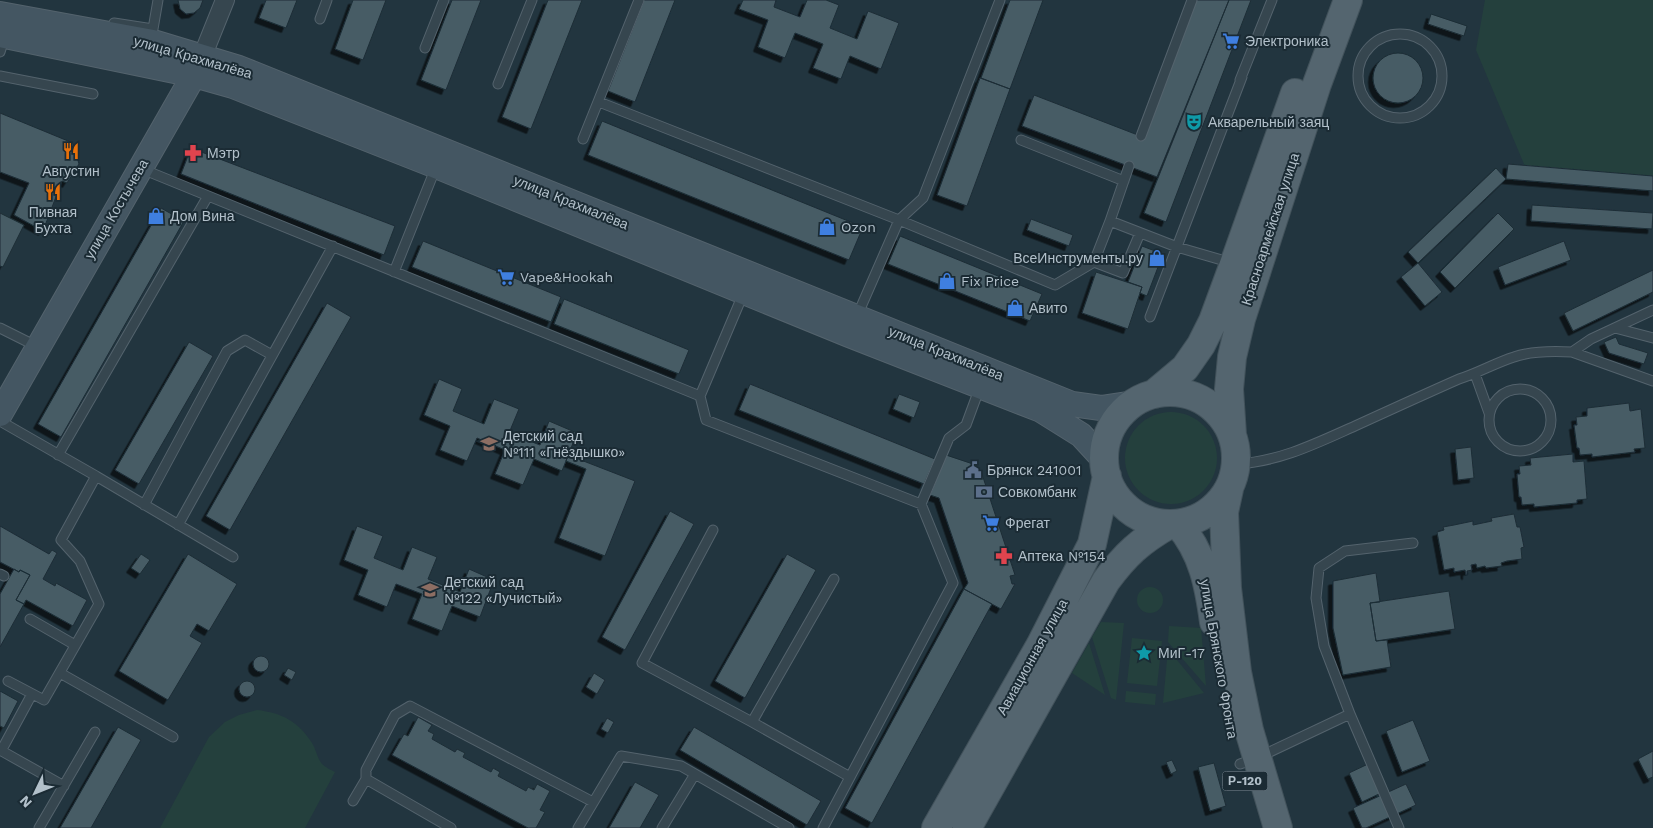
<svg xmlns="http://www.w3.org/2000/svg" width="1653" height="828" font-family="'Work Sans',sans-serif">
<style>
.green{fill:#24403d}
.building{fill:#465b65;stroke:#1d2d36;filter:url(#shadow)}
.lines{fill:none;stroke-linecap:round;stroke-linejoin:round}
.service-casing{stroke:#54636d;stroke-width:11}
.minor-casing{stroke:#54636d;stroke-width:20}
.secondary-casing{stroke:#54636d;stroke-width:26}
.primary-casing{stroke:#42525b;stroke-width:30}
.service{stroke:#36464f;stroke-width:9}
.minor{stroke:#36464f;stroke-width:18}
.secondary{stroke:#445662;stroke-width:24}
.primary{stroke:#54656f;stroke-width:28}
.labels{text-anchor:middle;stroke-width:4;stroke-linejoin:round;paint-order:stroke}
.shield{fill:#1b2b34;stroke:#85939d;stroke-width:1}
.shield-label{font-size:12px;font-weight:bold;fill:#b2c0ca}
.poi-label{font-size:14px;fill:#b2c0ca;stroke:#1b2b34;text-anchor:start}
.street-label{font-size:14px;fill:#b2c0ca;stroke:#1b2b34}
</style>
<defs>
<filter id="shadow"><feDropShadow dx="-4.5" dy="4.5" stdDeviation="0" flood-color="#0009"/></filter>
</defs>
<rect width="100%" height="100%" fill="#22353f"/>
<path class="green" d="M1485,0H1653V177L1529,176L1476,50Z
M1125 458a46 46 0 1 1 92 0a46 46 0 1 1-92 0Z
M1137 600a13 13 0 1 1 26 0a13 13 0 1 1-26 0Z
M1101,622L1124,623L1116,700L1111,698L1092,637Z
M1169,626L1201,628L1206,686L1168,642Z
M1132,638L1162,641L1157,686L1127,683Z
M1089,643L1105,695L1072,673Z
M1168,649L1204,693L1163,703Z
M1126,691L1156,694L1155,705L1125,702Z
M257,710C282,713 298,721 312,743C316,749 317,758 322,764C325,767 331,770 335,772L305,828H160L209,737L225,722L239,715Z"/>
<path class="building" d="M178,0H203L200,8L194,13L186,14L180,9Z
M266,0H297L286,28L259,18Z
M353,0H386L363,60L335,49Z
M452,0H481L446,90L421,80Z
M548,0H582L531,129L502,117Z
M644,0H675L635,102L608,91Z
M743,0H776L774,7L800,17L807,0H826L839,5L830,28L857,39L868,11L899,23L881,69L850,56L841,79L813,68L823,44L795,33L785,58L758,47L768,20L739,9Z
M1010,0H1043L1010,89L981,78Z
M1196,0H1229L1157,177L1022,126L1034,95L1143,137Z
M1229,0H1251L1166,222L1144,213Z
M1431,14L1467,26L1464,36L1428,24Z
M1373 78a25 25 0 1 1 50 0a25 25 0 1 1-50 0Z
M980,78L1010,89L967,206L937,195Z
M0,113L73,143L79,164L67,183L62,181L43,231L14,215L29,183L0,172Z
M602,121L863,227L849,260L588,155Z
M191,148L395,226L384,255L181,174Z
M1508,164L1653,176V191L1506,179Z
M1496,168L1506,179L1418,263L1408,252Z
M1532,205L1653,213L1652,229L1531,221Z
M161,208L184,221L61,437L38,424Z
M0,213L24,225L3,267L0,266Z
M1498,213L1514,229L1455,288L1440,272Z
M1031,219L1073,235L1069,246L1027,230Z
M900,236L1042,294L1030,321L888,264Z
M423,241L561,297L551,322L412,267Z
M1564,241L1571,260L1505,285L1498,267Z
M1142,246L1163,254L1147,296L1140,293L1142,287L1128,282Z
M1418,263L1442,292L1425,306L1401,277Z
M1653,270V292L1573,331L1564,313Z
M1096,272L1142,287L1128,329L1082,313Z
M564,299L689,350L679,374L554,324Z
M327,303L351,317L230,530L206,516Z
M1616,337L1619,344L1648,353L1644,364L1609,353L1604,342Z
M189,342L213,356L139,484L115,470Z
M439,379L462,389L453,411L484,424L494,399L519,409L509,433L540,445L549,421L577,433L562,471L534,459L523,485L495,474L505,450L477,438L467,461L440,450L450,426L424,415Z
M750,384L935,459L924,484L739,410Z
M899,394L920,402L914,418L893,409Z
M1629,403L1630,411L1641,409L1645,448L1634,449L1635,452L1592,457V454L1580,455L1579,448H1577L1574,425H1577L1576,417L1587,416V408Z
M1471,447L1474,478L1458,480L1455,449Z
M1573,454V462L1584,461L1587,499L1577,500V503L1534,507V504L1522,505L1521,497H1519L1517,474H1520L1519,466L1531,465L1530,458Z
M568,455L635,481L605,556L559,538L586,469L566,461Z
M946,455L973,464L975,473L981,471L1015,575L1010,576L1012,584H1015L1001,609L964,589L968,583L939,498L930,495Z
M670,511L694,524L625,650L602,637Z
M1514,514L1517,527H1520L1524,547L1521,548L1522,559L1507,561L1501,563L1502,566L1486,568L1485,566L1477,568L1476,564L1471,565L1472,570L1467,571V575H1466L1465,570L1454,572V568L1444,570L1437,532L1444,530L1443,527L1454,525L1473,521V525L1492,521L1491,518Z
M0,526L49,554L52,550L57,553L43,579L55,586L56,583L87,600L73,626L26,600L24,604L16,600L30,575L20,570L19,572L0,562Z
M357,526L383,536L374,558L403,570L412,547L437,557L428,579L460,592L469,569L494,580L480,617L452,606L442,631L412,619L422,594L396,584L387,607L358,595L368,570L344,560Z
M141,554L150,560L140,574L131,568Z
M188,554L237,584L209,631L197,624L190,636L202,643L168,700L119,671Z
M787,554L816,570L745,698L715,681Z
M14,569L19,572L20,570L30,575L16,600L24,604L0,647V594Z
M1376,573L1380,602L1370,603L1376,641L1387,640L1391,667L1343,675L1333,628V581Z
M964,589L992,604L872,823L845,808Z
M1449,591L1455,629L1376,641L1370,603Z
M253 664a8 8 0 1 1 16 0a8 8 0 1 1-16 0Z
M288,668L296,672L292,680L284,675Z
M594,673L605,680L597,694L586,687Z
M239 689a8 8 0 1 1 16 0a8 8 0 1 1-16 0Z
M0,691L18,701L4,728L0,726Z
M418,717L432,725L428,731L434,734L432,739L455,752L457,749L465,753L463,757L491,772L493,768L500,772L498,776L526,791L528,787L534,790L537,784L550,791L540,810L545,812L536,828H528L392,755L404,734L408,736Z
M607,718L614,722L608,733L601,729Z
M1413,720L1430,761L1402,772L1386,731Z
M118,727L141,740L91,828H60Z
M694,727L821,801L807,825L680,750Z
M1653,751V777L1648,779L1638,759Z
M1172,760L1177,771L1171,774L1166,762Z
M1214,763L1226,806L1210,811L1198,767Z
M1368,764L1381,793L1362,802L1349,773Z
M635,782L659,795L640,828H609Z
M1406,784L1416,805L1366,828H1362L1353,808Z"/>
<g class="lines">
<g class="service-casing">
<path id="service" d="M320,19L327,0
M114,23L153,29L158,0
M1358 76a42 42 0 1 1 84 0a42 42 0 1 1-84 0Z
M425,48L444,0
M0,52L5,36
M0,76L93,94
M1240,80L1272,0
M498,84L532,0
M599,102L899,220L1055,285L1094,262
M1141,136L1192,0
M583,139L639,0
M1021,140L1124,181
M142,169L700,396L706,420L921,504L949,438L966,425L980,387
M1110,221L1129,166
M1140,233L1123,273L1094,262L1110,221L1177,247L1232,263
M394,272L436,167
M857,316L899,220L923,198L1000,0
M1150,317L1242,77
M0,328L38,347
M1615,328L1653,338
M1572,352L1591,339L1653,310
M1475,374L1489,413
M1489 420a31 31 0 1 1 62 0a31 31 0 1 1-62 0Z
M700,396L744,292
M0,421L96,476L61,540L80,561L99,604L44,700L8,681
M58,455L208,196
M1236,464C1279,462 1317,443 1355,426C1390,410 1425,394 1459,379C1478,373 1495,363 1514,357C1531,351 1554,351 1572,352L1653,381
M96,476L233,557
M144,505L227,351L245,340L272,355
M178,525L333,246
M713,530L642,663L752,722
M0,574L4,576
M834,579L752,722L850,777
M30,619L75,645
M60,673L173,737
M1350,714L1324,646L1316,598L1319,568L1345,551L1413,543
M0,750L64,786
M1,751L32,694
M1240,764L1257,758L1350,714L1399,828
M353,801L366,779
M39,828L95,732
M451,828L366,779V770L395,715L410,706L593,802
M578,828L621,756L681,766L789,828
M662,828L695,774
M823,828L953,583L921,504"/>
</g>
<g class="minor-casing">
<path id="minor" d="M198,67L225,0"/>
</g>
<g class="secondary-casing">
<path id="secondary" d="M0,14L153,42L239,68L1072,404L1101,408L1134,403
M0,35L194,75L233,86L436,166L849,335L1041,410L1081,435L1104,460
M0,414L194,75"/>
</g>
<g class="primary-casing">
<path id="primary" d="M1104 458a66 66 0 1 1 132 0a66 66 0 1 1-132 0Z
M1154,394L1185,368L1201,345L1213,321L1234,264L1295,93
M1232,435L1229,389L1232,357L1241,319L1317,84L1348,0
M1229,489L1224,512L1227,588L1237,672L1249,730L1278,828
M1178,524C1203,552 1209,586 1214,622
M936,828L1040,646L1092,544L1107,476
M967,828L1106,581C1125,555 1140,541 1170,524"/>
</g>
<use href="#service" class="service"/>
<use href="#minor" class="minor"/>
<use href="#secondary" class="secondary"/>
<use href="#primary" class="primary"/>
</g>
<defs>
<g id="supermarket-bare" transform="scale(1.35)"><path d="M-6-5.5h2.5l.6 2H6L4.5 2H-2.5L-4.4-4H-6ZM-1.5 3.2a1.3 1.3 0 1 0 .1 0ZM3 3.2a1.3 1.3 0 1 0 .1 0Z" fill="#3f7fe0" stroke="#1b2b34" stroke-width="2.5" paint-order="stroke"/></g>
<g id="theatre-bare" transform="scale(1.35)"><path d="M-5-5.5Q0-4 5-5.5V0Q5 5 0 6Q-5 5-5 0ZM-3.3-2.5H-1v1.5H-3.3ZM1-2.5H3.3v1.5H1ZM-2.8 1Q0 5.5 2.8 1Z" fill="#0f9aa8" stroke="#1b2b34" stroke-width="2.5" paint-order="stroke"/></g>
<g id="restaurant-bare" transform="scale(1.35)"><path d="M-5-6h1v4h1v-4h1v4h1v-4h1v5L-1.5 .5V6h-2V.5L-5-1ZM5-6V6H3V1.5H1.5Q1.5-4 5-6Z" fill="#e8710a" stroke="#1b2b34" stroke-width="2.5" paint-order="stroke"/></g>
<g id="pharmacy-bare" transform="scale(1.35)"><path d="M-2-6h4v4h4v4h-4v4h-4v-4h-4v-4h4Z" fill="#e0444e" stroke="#1b2b34" stroke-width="2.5" paint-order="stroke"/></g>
<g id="shop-bare" transform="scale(1.35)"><path d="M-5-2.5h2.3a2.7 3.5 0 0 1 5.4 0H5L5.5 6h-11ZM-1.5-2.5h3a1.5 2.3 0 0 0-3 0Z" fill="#3f7fe0" stroke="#1b2b34" stroke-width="2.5" paint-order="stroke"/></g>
<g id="school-bare" transform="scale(1.35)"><path d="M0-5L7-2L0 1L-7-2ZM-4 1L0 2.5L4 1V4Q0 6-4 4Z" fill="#8d6e63" stroke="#1b2b34" stroke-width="2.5" paint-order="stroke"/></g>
<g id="civic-bare" transform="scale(1.35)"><path d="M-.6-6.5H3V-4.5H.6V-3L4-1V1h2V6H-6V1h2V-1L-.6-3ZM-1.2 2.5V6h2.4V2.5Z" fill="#5c6f8a" stroke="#1b2b34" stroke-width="2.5" paint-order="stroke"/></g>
<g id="bank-bare" transform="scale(1.35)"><path d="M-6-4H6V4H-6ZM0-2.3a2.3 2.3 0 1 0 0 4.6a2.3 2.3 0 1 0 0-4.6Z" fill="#5c6f8a" stroke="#1b2b34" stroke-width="2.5" paint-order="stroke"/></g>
<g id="sight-bare" transform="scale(1.35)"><path d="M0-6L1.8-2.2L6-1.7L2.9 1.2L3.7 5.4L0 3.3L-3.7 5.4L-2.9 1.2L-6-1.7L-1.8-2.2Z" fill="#0f9aa8" stroke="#1b2b34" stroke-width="2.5" paint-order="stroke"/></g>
</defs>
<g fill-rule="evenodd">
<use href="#supermarket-bare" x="1231" y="41"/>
<use href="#theatre-bare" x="1194" y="122"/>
<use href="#restaurant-bare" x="71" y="151"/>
<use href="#pharmacy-bare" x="193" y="153"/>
<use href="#restaurant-bare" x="53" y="192"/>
<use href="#shop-bare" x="156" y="216"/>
<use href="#shop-bare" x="827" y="227"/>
<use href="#shop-bare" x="1157" y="258"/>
<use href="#supermarket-bare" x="506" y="277"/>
<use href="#shop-bare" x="947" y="281"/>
<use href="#shop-bare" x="1015" y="308"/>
<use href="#school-bare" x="489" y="444"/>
<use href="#civic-bare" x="973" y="470"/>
<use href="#bank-bare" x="984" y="492"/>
<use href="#supermarket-bare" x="991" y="523"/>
<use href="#pharmacy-bare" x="1004" y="556"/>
<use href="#school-bare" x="430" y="590"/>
<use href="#sight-bare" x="1144" y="653"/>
</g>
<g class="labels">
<rect class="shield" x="1222.5" y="771.5" width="45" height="19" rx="4"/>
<g class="shield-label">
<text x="1245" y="785">Р-120</text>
</g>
<g class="poi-label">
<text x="1245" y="46">Электроника</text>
<text x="1208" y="127">Акварельный заяц</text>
<text x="207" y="158">Мэтр</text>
<text x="71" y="176" text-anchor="middle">Августин</text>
<text x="53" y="217" text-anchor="middle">Пивная<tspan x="53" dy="16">Бухта</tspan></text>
<text x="170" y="221">Дом Вина</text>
<text x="841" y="232">Ozon</text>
<text x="1143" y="263" text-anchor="end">ВсеИнструменты.ру</text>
<text x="520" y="282">Vape&amp;Hookah</text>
<text x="961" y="286">Fix Price</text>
<text x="1029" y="313">Авито</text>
<text x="503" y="441">Детский сад<tspan x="503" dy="16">№111 «Гнёздышко»</tspan></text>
<text x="987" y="475">Брянск 241001</text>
<text x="998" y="497">Совкомбанк</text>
<text x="1005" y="528">Фрегат</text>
<text x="1018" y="561">Аптека №154</text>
<text x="444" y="587">Детский сад<tspan x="444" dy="16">№122 «Лучистый»</tspan></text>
<text x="1158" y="658">МиГ-17</text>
</g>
<g class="street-label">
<text transform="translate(193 57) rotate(16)" y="5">улица Крахмалёва</text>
<text transform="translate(571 202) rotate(22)" y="5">улица Крахмалёва</text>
<text transform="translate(116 209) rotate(-60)" y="5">улица Костычева</text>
<text transform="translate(1270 229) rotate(-72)" y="5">Красноармейская улица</text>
<text transform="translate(946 353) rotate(22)" y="5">улица Крахмалёва</text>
<text transform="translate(1032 657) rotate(-61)" y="5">Авиационная улица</text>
<text transform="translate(1219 659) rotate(80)" y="5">улица Брянского Фронта</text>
</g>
</g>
<g transform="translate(35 793) rotate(227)" stroke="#1b2b34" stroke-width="4" paint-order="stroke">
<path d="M0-4L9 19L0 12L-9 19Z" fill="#b2c0ca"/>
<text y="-8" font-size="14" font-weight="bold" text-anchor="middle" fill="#b2c0ca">N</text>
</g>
</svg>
